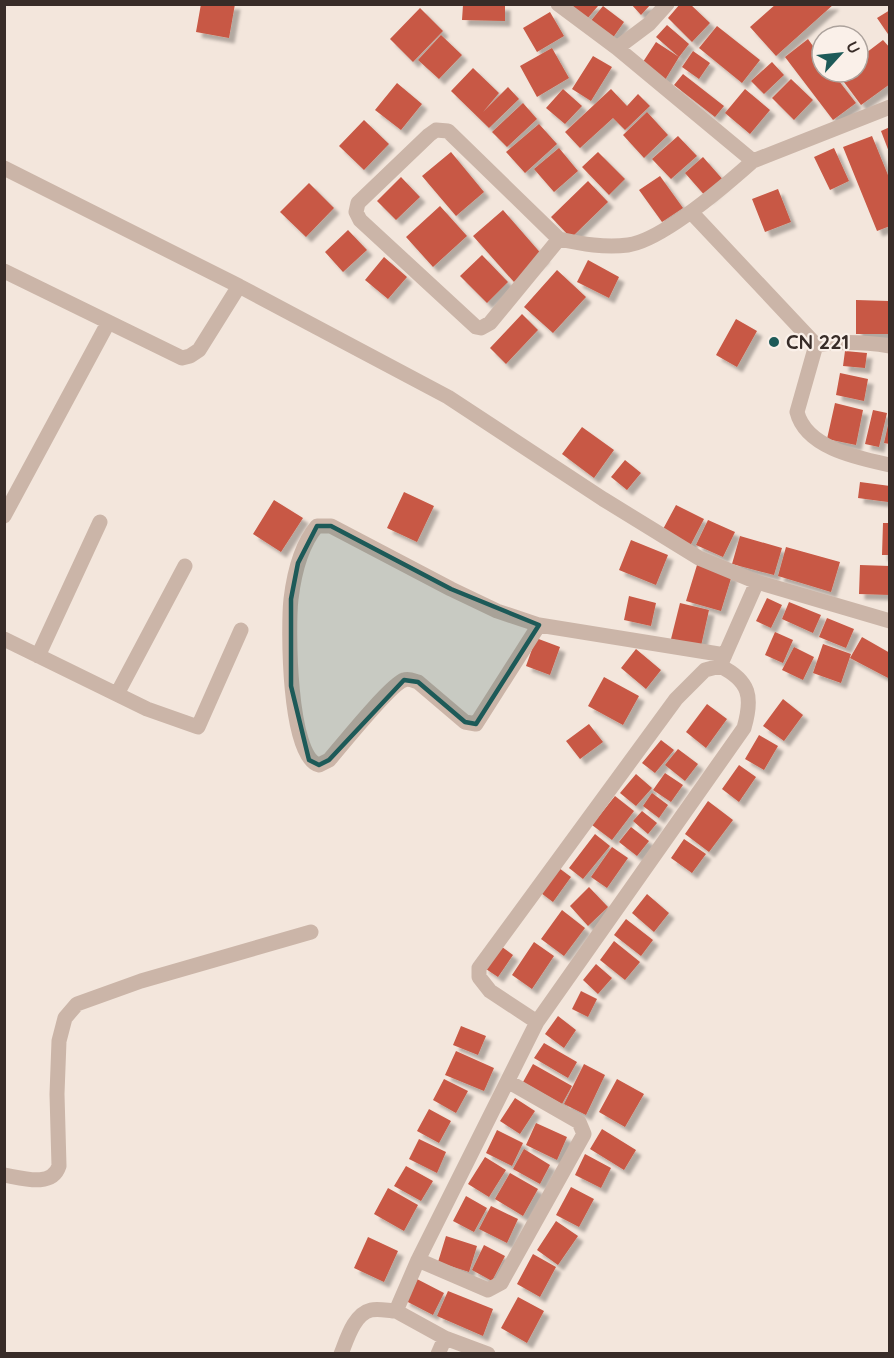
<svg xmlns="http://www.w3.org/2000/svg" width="894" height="1358" font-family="Quicksand,sans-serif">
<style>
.building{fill:#c85844;filter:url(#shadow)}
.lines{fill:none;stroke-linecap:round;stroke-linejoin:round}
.minor{stroke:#cbb5a8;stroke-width:15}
.marked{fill:#1d5a58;fill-opacity:0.2;stroke:#1d5a58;stroke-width:4.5;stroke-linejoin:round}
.poi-dot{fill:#1d5a58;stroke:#faf0e9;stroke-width:2}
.labels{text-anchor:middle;stroke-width:4.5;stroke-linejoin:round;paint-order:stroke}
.poi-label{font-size:20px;font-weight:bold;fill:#382c28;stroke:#faf0e9;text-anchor:start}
</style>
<defs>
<filter id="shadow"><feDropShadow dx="5.5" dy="5.5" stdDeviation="1.5" flood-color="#0004"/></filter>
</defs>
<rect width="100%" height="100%" fill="#f3e6dc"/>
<path class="building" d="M201,4H235L229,38L196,32Z
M569,4H596L598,6L586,20Z
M631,4H651L641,15Z
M680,4H690L710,23L692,42L668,18Z
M776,4H834L776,56L750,27Z
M463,5H505V21L462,20Z
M603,6L624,22L612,39L590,22Z
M420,8L443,31L413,62L390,39Z
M890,10V37L877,18Z
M550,12L564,36L537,52L523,28Z
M667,25L689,44L679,57L656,37Z
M717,26L760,60L742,83L699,48Z
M441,35L462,55L439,79L418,60Z
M808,39L822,59V72H832L856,103L833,120L785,57Z
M883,40L890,48V84L861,105L838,74L840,72H858V59Z
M656,42L679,57L665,80L641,65Z
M552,48L569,78L537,97L520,66Z
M693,51L710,63L699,79L682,67Z
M593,56L612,67L591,101L572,89Z
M772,62L784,75L764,94L751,81Z
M473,68L499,93L483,112L508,87L519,99L489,128L451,91Z
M683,74L724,106L715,117L674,85Z
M791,79L813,100L794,120L772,98Z
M397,83L422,104L401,130L375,110Z
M563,89L582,106L565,124L546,108Z
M611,89L627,106L638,94L650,106L625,130L613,118L580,148L565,132Z
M745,89L770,110L750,134L725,113Z
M523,103L537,119L507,147L492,132Z
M647,112L668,135L644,158L623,135Z
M364,120L389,144L364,170L339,146Z
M539,124L557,144L525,173L506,152Z
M890,127V152H889L881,131Z
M678,136L697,156L671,179L652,159Z
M872,136L890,180V226L877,231L843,147Z
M559,148L578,171L554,192L534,169Z
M834,148L849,181L830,190L814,157Z
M451,152L484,192L456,216L422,176Z
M598,152L625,179L609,195L582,167Z
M703,157L725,182L707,198L685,173Z
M660,176L683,208L662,222L639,190Z
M401,177L420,197L396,220L377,201Z
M588,181L608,202L571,238L551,217Z
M309,183L334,208L306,237L280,212Z
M778,189L791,222L765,232L752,199Z
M440,206L467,236L433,267L406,237Z
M503,210L544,257L514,282L473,236Z
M348,230L367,250L343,272L325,252Z
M482,255L508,282L487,303L460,276Z
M384,257L407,277L388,299L365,280Z
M588,260L619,277L609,298L577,282Z
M557,270L586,297L553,333L524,307Z
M856,300L889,301L890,334H856Z
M522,314L538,330L506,364L490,348Z
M736,319L757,331L737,367L716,355Z
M845,351L867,353L865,368L843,366Z
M840,373L868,379L864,401L836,395Z
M835,403L863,410L856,445L827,439Z
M873,410L887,413L879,447L865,444Z
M889,421H890V444L884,443Z
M582,427L614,450L594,478L562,454Z
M625,460L641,473L627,490L611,477Z
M860,482L890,486L888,502L858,498Z
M404,492L434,506L417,542L387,528Z
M274,500L303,518L281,552L253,534Z
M676,505L704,519L690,546L662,531Z
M708,520L735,532L723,557L696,545Z
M883,523H890V555H882Z
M740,536L782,548L774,575L732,564Z
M631,540L668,555L656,585L619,570Z
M786,547L840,562L831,592L778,576Z
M697,565L732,575L721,611L686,601Z
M860,565L890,566V595L859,594Z
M629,596L656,603L651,626L624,620Z
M767,598L782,605L771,628L756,621Z
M789,602L821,615L813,633L782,619Z
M680,603L709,610L701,646L671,639Z
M827,618L854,629L846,648L819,637Z
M775,632L793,640L783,663L765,655Z
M862,637L890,653V679L850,658Z
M536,638L560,647L550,675L526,666Z
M823,644L851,654L841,683L813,673Z
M794,647L814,657L803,680L782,670Z
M636,649L661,670L646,689L621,668Z
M604,677L639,696L623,725L588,706Z
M783,699L803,715L784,741L763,726Z
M707,704L727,719L706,748L686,732Z
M589,724L603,742L580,759L566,741Z
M759,735L778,746L764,770L745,759Z
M661,740L674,750L655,773L642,763Z
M678,749L698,764L685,781L665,765Z
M739,765L756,777L739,802L722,789Z
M665,773L683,785L671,802L653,790Z
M636,774L652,788L636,806L620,793Z
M652,793L668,805L659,818L643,806Z
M615,796L634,811L612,840L592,825Z
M708,801L733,820L709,852L685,834Z
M642,811L657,823L648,834L633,821Z
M631,827L649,841L637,856L619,842Z
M595,834L610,846L583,879L569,868Z
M684,839L706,854L692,873L671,858Z
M612,847L628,858L607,888L591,877Z
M555,865L571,877L553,902L537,890Z
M589,887L608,907L588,926L570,906Z
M647,894L669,913L654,932L632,913Z
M562,910L585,928L564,956L541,939Z
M626,919L653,940L641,956L614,935Z
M614,941L640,962L625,980L600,960Z
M534,942L554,956L532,989L512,975Z
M498,944L513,955L498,977L483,967Z
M596,964L612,978L598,994L583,980Z
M581,991L597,999L588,1017L572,1009Z
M558,1016L576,1030L564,1048L545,1034Z
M461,1026L486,1036L478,1055L453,1045Z
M544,1043L577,1062L568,1078L534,1058Z
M456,1051L494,1068L484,1091L445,1075Z
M533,1064L572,1086L562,1104L523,1082Z
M584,1064L605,1075L586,1115L564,1104Z
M444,1079L468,1091L456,1113L433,1100Z
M617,1079L644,1094L625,1127L599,1112Z
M515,1098L535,1111L520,1134L500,1121Z
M429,1109L451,1121L439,1143L417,1131Z
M536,1123L567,1137L557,1160L526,1145Z
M602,1129L636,1150L624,1170L590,1149Z
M497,1130L523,1143L512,1166L486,1153Z
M419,1139L446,1152L437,1173L409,1159Z
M524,1149L550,1165L540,1184L513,1169Z
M585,1154L611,1168L601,1188L575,1175Z
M485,1157L506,1170L489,1197L468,1184Z
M406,1166L433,1181L421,1201L394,1186Z
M510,1173L538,1189L523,1216L495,1199Z
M571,1187L594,1199L579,1227L556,1215Z
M388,1188L418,1205L404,1231L374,1214Z
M466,1196L487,1208L474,1232L453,1221Z
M491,1206L518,1219L507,1243L479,1229Z
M556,1221L578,1236L558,1265L537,1250Z
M446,1236L477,1246L469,1272L438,1262Z
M368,1237L398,1251L384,1282L354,1268Z
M484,1245L505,1256L492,1281L472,1270Z
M533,1254L556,1267L540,1297L517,1284Z
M415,1278L444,1293L433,1315L404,1300Z
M448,1291L493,1309L483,1336L437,1316Z
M518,1297L544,1311L527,1343L501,1328Z"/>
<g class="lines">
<path class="minor" d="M558,4L617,48L753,161L890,107
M617,48L649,24L667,4
M4,168L239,286
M691,212L816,345
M559,239L490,323L481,328L476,327L360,220L356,212L358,203L429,135L436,130L448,131L559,239C582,244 605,248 628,245C663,240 726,185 753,161
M4,271L182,358L190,356L199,350L239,286L448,397L603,499L699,558L757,582L890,621
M816,345L797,412C806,448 858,458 890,465
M816,345C841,341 864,342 890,346
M4,516L108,323
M539,625L476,724L465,722L418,682C414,681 409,678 404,680C391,684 341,746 329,760L319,765C288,758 288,625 291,599C294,574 301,545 317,526H331L451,589L497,611L539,625L725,655
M4,639L147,709L198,727L241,630
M38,656L100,522
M117,694L185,566
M537,1022L490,991L479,977V968L676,699L705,670L720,666L757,582
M509,1082L579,1122L584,1134L501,1283L488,1290L418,1260L537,1022L744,728C753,697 750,681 720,666
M4,1175C22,1178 52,1188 59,1166L57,1094L59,1041L65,1018L77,1004L141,981L311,932
M418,1260L396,1311L445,1338L488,1354
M341,1354C347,1339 354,1314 371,1310C379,1308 389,1311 396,1311
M438,1354L445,1338"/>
</g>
<path class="marked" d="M317,526H331L451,589L539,625L476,724L465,722L418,682L404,680L329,760L319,765L309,760L291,686V599L298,563Z"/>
<circle class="poi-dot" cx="774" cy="342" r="6"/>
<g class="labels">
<g class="poi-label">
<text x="786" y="349">CN 221</text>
</g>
</g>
<rect width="894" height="1358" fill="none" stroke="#382c28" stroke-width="12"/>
<g transform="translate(840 54) rotate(63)"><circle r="28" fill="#faf0e9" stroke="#aca29c" stroke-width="1.5"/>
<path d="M0-4.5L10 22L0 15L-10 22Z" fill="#1d5a58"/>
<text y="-9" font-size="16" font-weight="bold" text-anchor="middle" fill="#382c28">U</text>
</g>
</svg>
